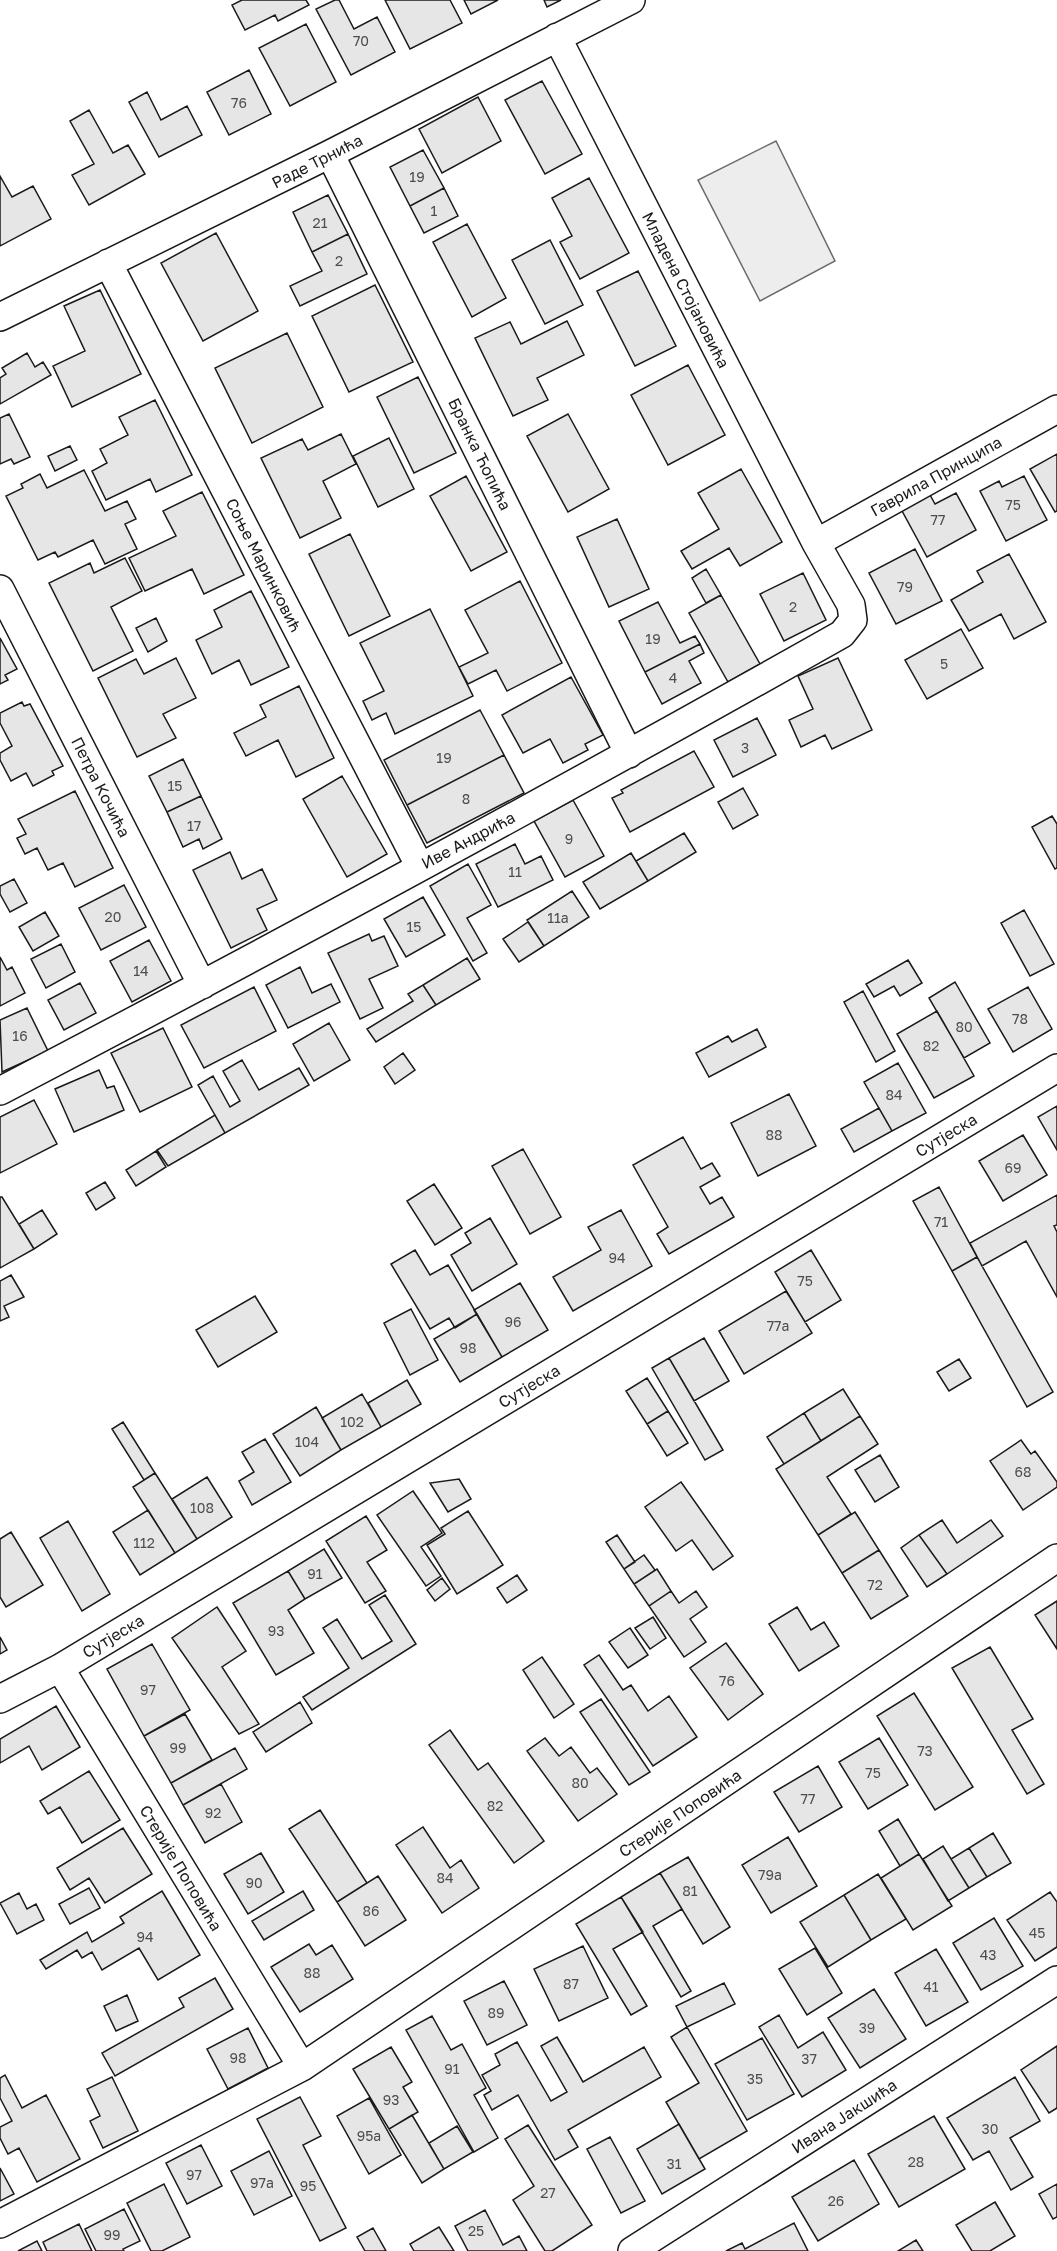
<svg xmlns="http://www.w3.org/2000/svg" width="1057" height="2251" font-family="'Golos Text',sans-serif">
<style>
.built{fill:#ededed;stroke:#6a6a6a;stroke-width:1.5}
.building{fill:#e6e6e6;stroke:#1a1a1a;stroke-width:1.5}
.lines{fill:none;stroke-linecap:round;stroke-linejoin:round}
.street-casing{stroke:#1a1a1a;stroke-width:30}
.street{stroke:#fff;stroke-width:27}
.labels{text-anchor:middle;stroke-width:4.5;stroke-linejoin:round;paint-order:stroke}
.number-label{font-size:14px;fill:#4d4d4d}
.street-label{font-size:16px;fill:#1a1a1a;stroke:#fff}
</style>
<rect width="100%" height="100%" fill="#fff"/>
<path class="built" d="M776,141L835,261L760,301L698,180Z"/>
<path class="building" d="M242,0H306L309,5L278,21L275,15L245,30L232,5Z
M335,0H339L354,29L377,17L395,52L351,75L316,9Z
M385,0H450L462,23L410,49Z
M464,0H498L471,14Z
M544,0H561L547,7Z
M306,24L336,82L290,106L259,48Z
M249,70L271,114L229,135L207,92Z
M542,81L582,154L545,174L505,100Z
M147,92L161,120L187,106L202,135L159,157L129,102Z
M478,97L501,141L442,173L419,129Z
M89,110L113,153L128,145L145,174L89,205L72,175L94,164L70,121Z
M423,150L444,188L410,206L390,167Z
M0,176L12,197L33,186L51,219L0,246Z
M589,178L629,253L580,279L560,242L572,236L552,198Z
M444,188L458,216L424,233L410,206Z
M328,195L348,234L312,252L293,212Z
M467,224L506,298L472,317L433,242Z
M216,233L258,311L203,341L161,263Z
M348,234L367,274L300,306L290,286L322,271L312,252Z
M550,240L583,305L545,324L512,260Z
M638,271L676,346L635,366L597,291Z
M375,285L413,362L349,392L312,316Z
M100,290L141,374L72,407L53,366L85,351L64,306Z
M567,321L584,355L537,378L548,400L513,416L475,338L510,322L521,344Z
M287,333L323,407L252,443L215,368Z
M27,353L35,367L43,362L51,375L0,404V378L6,374L2,368Z
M688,365L725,435L668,465L631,395Z
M418,377L456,453L414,473L377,397Z
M155,400L192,475L156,492L150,479L106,500L92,471L107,463L100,449L128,435L119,417Z
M9,414L30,457L14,464L11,459L0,464V418Z
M568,414L609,489L568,512L527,436Z
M341,434L356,464L323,481L341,518L300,538L261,458L302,439L308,450Z
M389,438L414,489L378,507L353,456Z
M70,446L77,460L55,471L48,456Z
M1057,454V511L1055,512L1030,469Z
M741,469L782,542L740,566L729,548L692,569L681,551L719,529L698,493Z
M84,470L105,511L127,501L136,519L125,524L137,549L105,564L93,540L58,557L55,552L38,560L6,496L23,488L21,484L40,474L47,488Z
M466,476L507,552L471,571L430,496Z
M1024,476L1047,520L1006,541L980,491L999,481L1002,487Z
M202,492L244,575L204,594L192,569L145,591L129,558L176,536L163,511Z
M929,493L935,504L956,493L976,530L927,557L901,509Z
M617,519L649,589L609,607L577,537Z
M350,534L390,616L349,636L309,554Z
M915,549L942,601L896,624L869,573Z
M1009,554L1046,622L1014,639L1001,614L969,631L951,600L983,582L977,571Z
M125,558L142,591L111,607L133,651L93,671L49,583L90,563L94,573Z
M706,569L721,595L706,603L692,578Z
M803,573L826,620L784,641L760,594Z
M520,581L562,663L507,691L496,670L468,684L459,667L488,653L465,610Z
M251,591L289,667L251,685L239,660L212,674L196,640L222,627L214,610Z
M721,595L760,664L728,682L689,613Z
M658,602L680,643L695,636L700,644L645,672L619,621Z
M430,609L473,696L395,734L386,713L372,720L363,701L384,691L360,643Z
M156,618L167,641L148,652L136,628Z
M961,629L983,668L927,699L905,660Z
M0,638L17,669L5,675L8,680L0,684Z
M700,644L704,653L689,661L701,683L662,704L645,672Z
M176,658L196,698L163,714L176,738L137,757L98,678L136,659L144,674Z
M838,658L872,730L832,749L825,735L801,747L789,720L813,709L798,676Z
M571,677L603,735L585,744L588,750L563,763L550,739L523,753L502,715Z
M299,686L334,758L296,777L278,740L246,756L234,733L266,717L260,705Z
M22,702L24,706L30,704L63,766L52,771L54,775L33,786L26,773L11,781L0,760V753L12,746L0,723V713Z
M480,710L504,755L407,805L384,760Z
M757,718L776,755L733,777L714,740Z
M694,751L714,787L630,832L612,798L623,793L621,790Z
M504,755L524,793L427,843L407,805Z
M183,759L201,796L167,812L149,776Z
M342,776L387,854L347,877L303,799Z
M743,788L758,815L733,829L718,802Z
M75,791L113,868L75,887L63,863L48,870L37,848L25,854L17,838L26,834L18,819Z
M201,796L222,839L203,849L199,839L183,847L167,812Z
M573,800L604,856L565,877L534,821Z
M1052,816L1057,824V868L1055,869L1032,827Z
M684,833L696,852L648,881L636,861Z
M515,844L525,864L541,856L553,880L498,907L476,864Z
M230,852L242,879L262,869L277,900L257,909L267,930L231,948L193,870Z
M631,853L648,881L600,909L583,882Z
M468,864L491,905L467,918L487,953L473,961L430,886Z
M14,879L27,903L10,912L0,894V886Z
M124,885L146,927L101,950L79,908Z
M572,891L589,917L544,946L527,920Z
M423,897L445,935L406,957L384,919Z
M1024,910L1054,964L1030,976L1001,923Z
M45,912L59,936L33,951L19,927Z
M528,922L544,946L519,962L503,939Z
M369,934L372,941L384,936L398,966L369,979L383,1008L360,1019L328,953Z
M149,940L171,981L132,1002L110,961Z
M61,944L75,972L46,988L31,959Z
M0,957L7,970L12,967L25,993L0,1006Z
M467,958L480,979L436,1005L423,985Z
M908,960L922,983L900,996L894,986L874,997L866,984Z
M300,967L312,993L331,984L340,1002L288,1028L266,985Z
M955,982L990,1043L964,1058L929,998Z
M80,983L96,1013L64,1030L48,1000Z
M423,985L436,1005L376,1042L367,1029L413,1001L408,994Z
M254,987L276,1031L204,1068L181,1025Z
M1028,987L1052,1029L1013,1052L988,1009Z
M863,991L895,1051L876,1062L844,1002Z
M27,1008L48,1051L2,1072L0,1020Z
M937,1011L974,1076L934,1098L897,1034Z
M329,1023L350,1060L314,1081L293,1044Z
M163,1028L192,1087L140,1112L111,1053Z
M757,1029L766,1047L709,1077L696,1053L728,1036L732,1042Z
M403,1053L415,1070L395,1084L384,1067Z
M242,1060L259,1090L299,1068L309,1085L225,1133L198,1085L213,1076L230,1107L240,1101L223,1071Z
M898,1063L926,1113L892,1131L864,1082Z
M99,1070L107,1088L114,1086L124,1110L74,1132L55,1089Z
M789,1094L816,1146L758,1176L731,1123Z
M34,1100L57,1144L0,1173V1117Z
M1057,1106V1150L1038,1117Z
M879,1108L892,1131L854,1152L841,1129Z
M215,1115L225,1133L168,1166L157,1150Z
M1023,1135L1047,1175L1003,1201L979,1161Z
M683,1137L701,1169L712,1163L720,1176L700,1187L710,1204L722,1197L734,1217L669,1254L657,1234L668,1227L633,1165Z
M523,1149L561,1217L530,1234L492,1166Z
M156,1151L166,1167L136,1186L126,1170Z
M105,1182L115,1198L96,1210L86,1193Z
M434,1184L462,1228L435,1245L407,1201Z
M939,1187L977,1257L952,1271L913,1201Z
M1057,1195V1225L1054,1226L1057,1232V1297L1026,1241L982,1266L970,1243Z
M0,1197H2L34,1249L0,1268Z
M42,1210L57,1234L34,1249L19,1224Z
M621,1210L652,1266L573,1311L553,1277L601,1250L588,1227Z
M490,1218L517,1264L472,1291L451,1255L471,1243L465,1233Z
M415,1250L430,1275L448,1265L477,1314L455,1328L449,1318L430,1329L391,1264Z
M811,1250L841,1300L805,1322L775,1272Z
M977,1257L1053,1392L1027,1407L952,1271Z
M11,1275L24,1297L4,1306L9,1317L0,1321V1281Z
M520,1283L548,1330L502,1357L474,1310Z
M786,1291L812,1333L744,1374L719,1331Z
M255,1296L277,1332L218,1367L196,1330Z
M411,1309L438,1360L410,1375L384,1323Z
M477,1314L502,1357L460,1382L434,1339Z
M704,1338L729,1381L694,1401L669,1358Z
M669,1358L723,1450L705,1460L652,1368Z
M959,1359L971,1378L949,1391L937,1372Z
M647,1378L668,1411L647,1424L626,1391Z
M407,1380L421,1404L381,1427L368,1403Z
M843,1389L860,1416L821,1441L804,1413Z
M362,1394L381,1427L341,1450L322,1418Z
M316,1407L341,1450L300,1476L273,1434Z
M668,1411L688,1443L667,1456L647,1424Z
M804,1413L821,1441L784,1464L767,1437Z
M860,1416L878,1444L827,1477L851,1514L818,1535L776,1469Z
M123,1422L155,1473L144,1480L112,1429Z
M265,1439L291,1482L252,1505L239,1481L254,1472L242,1452Z
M1021,1440L1031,1454L1035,1451L1057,1482V1487L1023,1510L990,1461Z
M880,1455L899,1487L875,1502L855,1470Z
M155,1473L197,1539L175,1553L133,1487Z
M207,1477L232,1517L197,1539L172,1499Z
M459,1479L471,1499L448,1512L430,1483Z
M681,1482L733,1556L713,1570L692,1540L676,1551L645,1507Z
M413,1491L442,1533L421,1547L441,1576L426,1586L377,1515Z
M148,1510L175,1553L140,1575L113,1532Z
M468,1511L503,1565L457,1594L427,1545L445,1534L441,1528Z
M855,1512L879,1550L842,1573L818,1535Z
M366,1516L387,1550L367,1562L386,1591L365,1603L326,1541Z
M942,1520L957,1543L991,1520L1003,1536L947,1574L919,1535Z
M68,1521L110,1594L82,1611L40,1538Z
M11,1532L43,1585L6,1607L0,1597V1539Z
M617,1535L635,1562L624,1569L606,1542Z
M919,1535L947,1574L927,1587L901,1548Z
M324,1549L342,1578L305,1599L288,1571Z
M879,1550L908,1596L871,1619L842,1573Z
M644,1555L655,1570L634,1584L624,1569Z
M657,1569L671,1591L649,1606L634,1584Z
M288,1571L305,1599L288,1610L314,1653L276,1675L233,1603Z
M517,1575L527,1590L507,1603L497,1588Z
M442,1578L450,1589L435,1601L427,1590Z
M671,1591L679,1603L696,1591L707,1607L690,1619L706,1642L684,1657L649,1606Z
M385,1595L416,1644L312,1710L303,1697L349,1668L323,1628L337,1619L362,1659L392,1641L369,1605Z
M1057,1601V1649L1035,1615Z
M217,1607L246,1651L222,1667L259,1724L239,1734L172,1638Z
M797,1607L811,1630L824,1622L839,1646L799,1671L769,1624Z
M653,1617L666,1638L650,1649L635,1628Z
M630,1628L648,1655L628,1668L609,1642Z
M0,1637L7,1650L0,1654Z
M726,1643L763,1694L728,1720L690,1668Z
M152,1644L190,1710L144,1736L107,1669Z
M990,1647L1033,1719L1012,1730L1044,1784L1027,1794L952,1668Z
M599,1655L623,1690L631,1685L648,1711L669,1696L697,1737L653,1766L584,1665Z
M542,1657L574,1704L554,1718L523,1670Z
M914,1693L973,1787L935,1810L877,1716Z
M601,1699L650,1772L629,1785L580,1712Z
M300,1702L312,1723L266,1752L253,1732Z
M56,1706L80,1747L42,1770L29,1746L0,1763V1739Z
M185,1714L212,1760L171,1783L144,1736Z
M450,1730L478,1770L488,1763L544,1841L514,1863L429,1745Z
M545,1738L559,1756L571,1747L590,1773L597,1768L617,1794L578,1821L527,1751Z
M879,1738L908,1785L868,1809L839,1762Z
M235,1748L247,1769L183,1805L171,1783Z
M818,1766L842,1807L799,1832L774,1792Z
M89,1771L120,1820L82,1843L60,1807L48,1814L40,1801Z
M221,1784L242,1822L205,1843L183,1805Z
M320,1810L367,1883L337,1902L289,1829Z
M898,1819L919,1854L900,1866L879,1831Z
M423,1827L450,1868L461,1860L479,1888L442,1913L396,1845Z
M123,1828L152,1874L105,1903L89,1878L70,1890L57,1868Z
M993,1833L1011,1863L987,1877L969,1848Z
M788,1837L817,1886L771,1913L742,1865Z
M943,1846L969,1888L948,1901L923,1859Z
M969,1848L987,1877L969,1888L951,1859Z
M261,1853L284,1892L248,1914L224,1874Z
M919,1854L952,1906L913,1930L881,1878Z
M688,1857L730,1927L703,1944L660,1873Z
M660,1873L682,1909L653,1926L691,1991L681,1997L621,1897Z
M878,1874L906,1919L871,1940L844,1895Z
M378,1876L406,1920L365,1946L337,1902Z
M89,1888L100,1908L70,1924L59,1904Z
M162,1891L200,1955L158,1980L139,1948L102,1970L92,1952L82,1958L77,1950L46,1969L40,1960L87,1932L92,1942L124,1923L120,1917Z
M303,1891L314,1910L264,1940L252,1921Z
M1050,1892L1057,1902V1947L1035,1961L1007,1920Z
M19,1893L27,1909L36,1904L44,1920L17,1934L0,1903Z
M844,1895L871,1940L828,1967L800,1922Z
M621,1897L643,1932L613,1949L647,2006L631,2015L576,1924Z
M994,1918L1023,1966L981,1990L953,1943Z
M309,1944L316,1955L332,1945L353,1979L300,2012L271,1967Z
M583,1946L608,1998L559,2021L534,1969Z
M815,1948L842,1993L807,2015L779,1969Z
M936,1949L968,2002L926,2026L895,1973Z
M215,1978L233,2009L115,2076L102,2053L184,2007L179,1998Z
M504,1981L527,2025L487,2045L464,2001Z
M724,1983L735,2004L687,2027L676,2006Z
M874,1989L906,2039L860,2068L828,2018Z
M127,1995L138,2021L116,2031L104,2006Z
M779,2015L798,2048L823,2032L846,2070L802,2097L759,2027Z
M432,2016L451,2050L462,2044L486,2088L474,2095L498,2138L474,2152L406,2030Z
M687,2027L747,2131L699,2159L666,2102L699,2083L671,2037Z
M248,2028L268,2068L228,2089L207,2049Z
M557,2037L583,2082L644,2047L661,2077L568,2130L578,2147L555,2160L518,2095L492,2110L484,2095L491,2091L482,2075L500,2065L495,2054L517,2042L551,2101L567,2092L541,2046Z
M762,2038L794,2094L747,2120L715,2064Z
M1057,2046V2108L1049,2113L1021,2070Z
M391,2047L412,2082L403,2087L418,2112L389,2129L353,2069Z
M5,2075L22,2108L46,2095L80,2159L37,2182L19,2148L8,2154L0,2138V2127L12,2121L0,2098V2078Z
M112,2077L138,2131L103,2148L90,2121L100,2116L87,2089Z
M1015,2077L1040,2121L1010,2138L1033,2177L1011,2190L989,2151L973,2160L947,2118Z
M300,2097L321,2136L303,2145L346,2228L320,2241L257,2119Z
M369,2098L401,2155L369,2174L337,2116Z
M412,2115L444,2169L422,2183L389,2129Z
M934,2116L965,2169L899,2207L868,2154Z
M679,2124L705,2169L662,2194L637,2149Z
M528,2125L592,2225L552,2251H545L513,2200L534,2186L505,2139Z
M457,2126L473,2152L444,2169L429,2143Z
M610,2137L645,2201L621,2213L587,2149Z
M201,2145L222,2186L187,2204L166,2163Z
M269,2151L292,2196L254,2215L231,2171Z
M854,2160L879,2204L818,2241L792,2197Z
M0,2168L14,2194L0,2201Z
M164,2184L190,2237L162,2251H151L127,2203Z
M1057,2184V2217L1053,2219L1039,2194Z
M995,2202L1015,2236L990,2251H972L956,2225Z
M124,2209L140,2241L123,2249L124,2251H96L85,2229Z
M485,2210L503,2245L519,2236L527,2251H468L455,2226Z
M794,2223L808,2251H726L742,2243L745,2249Z
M79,2224L92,2251H47L43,2242Z
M439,2227L454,2251H414L410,2244Z
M373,2228L386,2251H365L357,2237Z
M916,2240L923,2251H898Z
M37,2241L42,2251H18Z"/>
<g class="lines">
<g class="street-casing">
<path id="street" d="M330,154L629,754
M108,263L420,867
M0,317L330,154L631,0
M816,543L1057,409
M0,589L202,985
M0,1091C283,943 564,791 842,634L853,620L851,605L816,543L557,37
M60,1668L302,2067
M0,1699L60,1668L1057,1068
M0,2224L302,2067L1057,1558
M632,2251L1057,1980"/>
</g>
<use href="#street" class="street"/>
</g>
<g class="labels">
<g class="number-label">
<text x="361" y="46">70</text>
<text x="239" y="108">76</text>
<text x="417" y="182">19</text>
<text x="434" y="216">1</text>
<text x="320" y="228">21</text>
<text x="339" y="266">2</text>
<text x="1013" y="510">75</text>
<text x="938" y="525">77</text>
<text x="905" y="592">79</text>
<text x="793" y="612">2</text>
<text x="653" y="644">19</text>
<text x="944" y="669">5</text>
<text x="673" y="683">4</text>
<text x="745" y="753">3</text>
<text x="444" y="763">19</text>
<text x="175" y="791">15</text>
<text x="466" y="804">8</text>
<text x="194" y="831">17</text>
<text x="569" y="844">9</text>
<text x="515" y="877">11</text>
<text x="113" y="922">20</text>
<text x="558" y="923">11a</text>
<text x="414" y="932">15</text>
<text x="141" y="976">14</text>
<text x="1020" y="1024">78</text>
<text x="964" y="1032">80</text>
<text x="20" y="1041">16</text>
<text x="931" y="1051">82</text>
<text x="894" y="1100">84</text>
<text x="774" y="1140">88</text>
<text x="1013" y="1173">69</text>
<text x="941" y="1227">71</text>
<text x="617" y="1263">94</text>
<text x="805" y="1286">75</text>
<text x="513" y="1327">96</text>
<text x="778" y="1331">77a</text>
<text x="468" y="1353">98</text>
<text x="352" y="1427">102</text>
<text x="307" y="1447">104</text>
<text x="1023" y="1477">68</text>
<text x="202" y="1513">108</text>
<text x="144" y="1548">112</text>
<text x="315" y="1579">91</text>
<text x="875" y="1590">72</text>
<text x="276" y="1636">93</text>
<text x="727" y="1686">76</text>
<text x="148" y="1695">97</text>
<text x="178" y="1753">99</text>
<text x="925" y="1756">73</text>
<text x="873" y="1778">75</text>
<text x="580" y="1788">80</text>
<text x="808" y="1804">77</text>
<text x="495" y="1811">82</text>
<text x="213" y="1818">92</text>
<text x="770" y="1880">79a</text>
<text x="445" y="1883">84</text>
<text x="254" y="1888">90</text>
<text x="690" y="1896">81</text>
<text x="371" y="1916">86</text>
<text x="1037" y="1938">45</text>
<text x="145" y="1942">94</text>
<text x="988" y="1960">43</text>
<text x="312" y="1978">88</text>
<text x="571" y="1989">87</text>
<text x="931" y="1992">41</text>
<text x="496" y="2018">89</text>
<text x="867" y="2033">39</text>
<text x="238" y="2063">98</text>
<text x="809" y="2064">37</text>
<text x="452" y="2074">91</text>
<text x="755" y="2084">35</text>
<text x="391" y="2105">93</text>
<text x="990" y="2134">30</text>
<text x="369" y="2141">95a</text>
<text x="916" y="2167">28</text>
<text x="674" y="2169">31</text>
<text x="194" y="2180">97</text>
<text x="262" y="2188">97a</text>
<text x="308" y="2191">95</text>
<text x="548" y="2198">27</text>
<text x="836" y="2206">26</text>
<text x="476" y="2236">25</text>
<text x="112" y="2240">99</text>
</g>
<g class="street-label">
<text transform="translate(317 161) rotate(-27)" y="6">Раде Трнића</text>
<text transform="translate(686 290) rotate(63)" y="6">Младена Стојановића</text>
<text transform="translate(480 454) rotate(64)" y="6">Бранка Ћопића</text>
<text transform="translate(936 476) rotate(-29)" y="6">Гаврила Принципа</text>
<text transform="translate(264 565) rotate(63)" y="6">Соње Маринковић</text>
<text transform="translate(101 787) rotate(63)" y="6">Петра Кочића</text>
<text transform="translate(468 840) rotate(-28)" y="6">Иве Андрића</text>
<text transform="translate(946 1135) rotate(-31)" y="6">Сутјеска</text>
<text transform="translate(529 1386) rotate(-31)" y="6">Сутјеска</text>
<text transform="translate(113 1636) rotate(-31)" y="6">Сутјеска</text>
<text transform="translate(680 1813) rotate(-34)" y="6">Стерије Поповића</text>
<text transform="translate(181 1868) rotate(59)" y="6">Стерије Поповића</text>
<text transform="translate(844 2116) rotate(-33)" y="6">Ивана Јакшића</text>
</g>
</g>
</svg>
